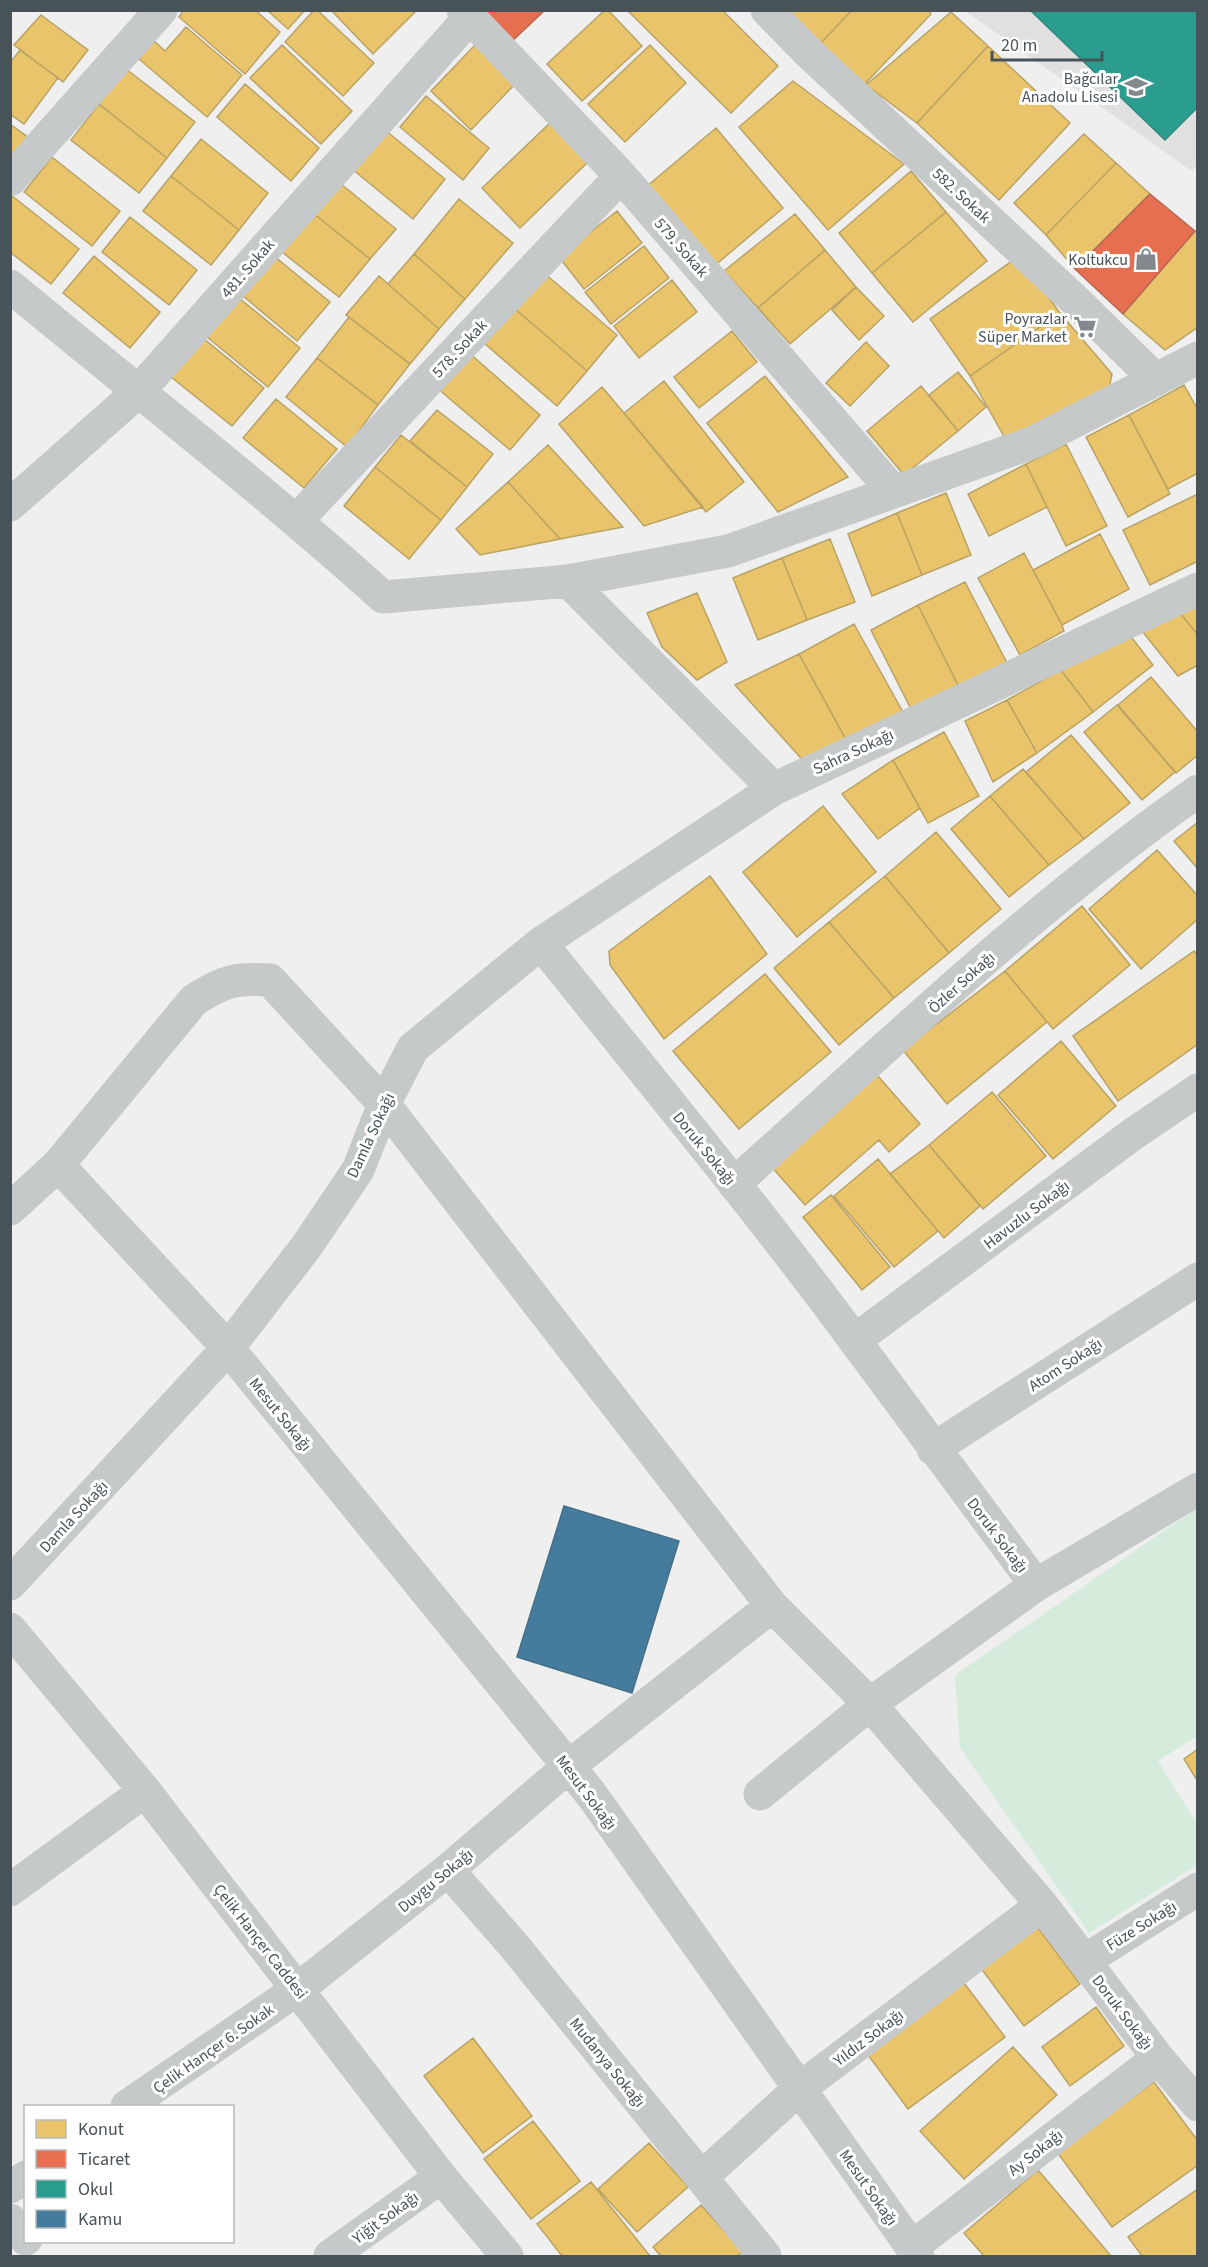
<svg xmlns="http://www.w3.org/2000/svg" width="1208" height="2267" font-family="'Source Sans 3',sans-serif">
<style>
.education{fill:#e1e0e0}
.green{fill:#d5ecdd}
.homes{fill:#e9c46a;stroke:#b8a265;stroke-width:1.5}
.shops{fill:#e76f51;stroke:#b76653;stroke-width:1.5}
.schools{fill:#2a9d8f;stroke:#33867f;stroke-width:1.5}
.public{fill:#457b9d;stroke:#466f89;stroke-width:1.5}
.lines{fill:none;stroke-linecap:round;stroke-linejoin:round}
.minor{stroke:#c6c9ca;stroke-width:33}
.labels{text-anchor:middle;stroke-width:6;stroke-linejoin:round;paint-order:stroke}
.poi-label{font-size:16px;fill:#475259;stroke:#fff;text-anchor:end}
.street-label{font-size:16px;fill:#475259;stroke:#fff}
</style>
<rect width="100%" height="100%" fill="#efefef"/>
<path class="education" d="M965,11H1197V164L1192,171Z"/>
<path class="green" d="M1197,1508V1736L1158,1761L1197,1824V1865L1089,1933L960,1748L955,1675Z"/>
<path class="homes" d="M184,10H255L280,32L245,74L179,17Z
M267,10H305L288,29Z
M314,10H317L374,63L343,96L285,42Z
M331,10H417L373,54Z
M605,10H608L642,46L582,101L547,64Z
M627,10H722L778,66L731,113Z
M783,10H852L818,46Z
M852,10H928L931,14L862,87L818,46Z
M951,12L988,46L917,123L866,85Z
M41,15L88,50L63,82L14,45Z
M186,27L242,75L207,117L139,59L154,41L165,51Z
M476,44L516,83L471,130L431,91Z
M282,45L352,111L321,144L250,78Z
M650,45L686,83L625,142L588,104Z
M988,46L1070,123L999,200L917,123Z
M20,50L58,78L24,124L10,114V63Z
M126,69L195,122L167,158L99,104Z
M793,81L904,164L828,230L739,127Z
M245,84L319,148L291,181L217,117Z
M426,96L489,148L463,180L400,127Z
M99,104L167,158L139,193L71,140Z
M552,121L590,160L520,228L482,188Z
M10,124L29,138L10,162Z
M716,128L783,208L713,267L646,187Z
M385,130L445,179L413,219L352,169Z
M1084,134L1116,163L1046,235L1014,203Z
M201,139L268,193L239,230L171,176Z
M52,157L120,211L92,246L24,192Z
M1116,163L1150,194L1075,269L1046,235Z
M911,171L946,212L872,273L839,233Z
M171,176L239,230L211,265L143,211Z
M335,179L396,229L370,259L308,209Z
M11,195L79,249L51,284L10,252Z
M459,199L513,243L465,299L414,254Z
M308,209L370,259L339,297L277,248Z
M617,211L642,243L584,289L559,257Z
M946,212L987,261L913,322L872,273Z
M795,214L825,250L758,308L724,271Z
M130,217L197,270L169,305L102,252Z
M1195,231L1198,233V327L1165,350L1123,314Z
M644,246L669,278L611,324L585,292Z
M825,250L856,287L790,344L758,308Z
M269,252L330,302L297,341L237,291Z
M414,254L465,299L439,329L388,284Z
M94,256L160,312L130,348L63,293Z
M1019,256L1060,313L970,376L930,319Z
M544,273L617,335L587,371L514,308Z
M379,276L439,329L410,364L346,315Z
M672,280L697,312L639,358L614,326Z
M856,287L884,316L859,340L832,310Z
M239,298L300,348L268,387L207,337Z
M514,308L587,371L557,406L484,343Z
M1060,313L1112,374L1108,394L1005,438L970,376Z
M349,317L410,364L378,405L317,358Z
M732,331L757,362L699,408L674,377Z
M203,338L264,388L232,426L171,377Z
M866,342L889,366L850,406L826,383Z
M468,352L540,415L510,450L437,388Z
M317,358L378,405L347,447L286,397Z
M958,372L986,407L958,431L929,395Z
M765,376L848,477L778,512L707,423Z
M664,381L744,482L706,512L624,413Z
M1184,385L1198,410V473L1168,489L1129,415Z
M921,386L958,431L904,475L867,431Z
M602,387L624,413L703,507L644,526L559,424Z
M276,399L337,449L304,488L243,438Z
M437,410L493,454L467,487L410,441Z
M1129,415L1170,494L1128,517L1086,437Z
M401,435L467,487L441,520L375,467Z
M1066,444L1107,526L1066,546L1026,464Z
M548,445L623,527L560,539L508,482Z
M1026,464L1047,507L989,536L968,494Z
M375,467L441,520L409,559L344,506Z
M508,482L560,539L480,555L456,529Z
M946,493L971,555L922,575L897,513Z
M1198,494V561L1150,585L1123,530Z
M897,513L922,575L872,596L848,534Z
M1100,534L1129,589L1062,625L1033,570Z
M830,539L855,602L807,620L782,558Z
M1024,553L1062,625L1064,631L1020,655L978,578Z
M782,558L807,620L758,640L733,578Z
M965,582L1007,663L959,687L918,605Z
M697,593L727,662L697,680L662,647L647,613Z
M1198,602V635L1179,612Z
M918,605L959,687L912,711L871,630Z
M1179,612L1198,635V665L1178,676L1142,631Z
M854,624L904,714L849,745L799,654Z
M1129,634L1153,665L1093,712L1061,670Z
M799,654L849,745L808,766L735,685Z
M1061,670L1093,712L1037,753L1007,700Z
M1151,677L1198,732V755L1176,773L1118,705Z
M1007,700L1037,753L993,782L965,721Z
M1117,705L1175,772L1142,800L1084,732Z
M944,732L979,796L928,823L893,760Z
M1071,735L1130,803L1084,839L1026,772Z
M893,760L920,808L878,839L842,794Z
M1023,769L1084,839L1049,865L990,796Z
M990,796L1049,865L1009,897L951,829Z
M823,806L876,872L797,937L743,872Z
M1198,822V869L1174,841Z
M936,832L1001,909L949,953L885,876Z
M1157,850L1198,896V919L1141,969L1089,909Z
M710,876L767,954L664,1039L610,965L609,951Z
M885,876L949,953L894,998L829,922Z
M1082,906L1130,965L1053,1029L1005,971Z
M829,922L894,998L839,1045L774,968Z
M1194,951L1198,956V1044L1118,1101L1073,1036Z
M1005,971L1047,1022L947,1104L903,1050Z
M765,974L831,1052L739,1129L673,1051Z
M1061,1041L1116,1106L1053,1159L998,1095Z
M877,1075L920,1124L889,1152L879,1140L805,1205L771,1166Z
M992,1092L1046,1156L983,1209L929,1145Z
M929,1145L980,1206L944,1238L890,1174Z
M878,1159L938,1231L894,1267L834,1196Z
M831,1195L890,1267L862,1290L803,1217Z
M1198,1749V1782L1184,1759Z
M1036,1925L1080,1984L1024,2026L980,1967Z
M964,1983L1005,2037L908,2109L868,2055Z
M1096,2007L1124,2046L1070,2086L1042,2047Z
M473,2038L532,2116L483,2153L424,2076Z
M1013,2047L1057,2095L964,2179L920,2131Z
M1154,2082L1198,2141V2165L1112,2227L1057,2152Z
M533,2121L580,2181L531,2219L484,2159Z
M649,2143L688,2187L637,2232L598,2189Z
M1038,2170L1111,2256H984L964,2233Z
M591,2182L650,2256H562L537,2224Z
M1198,2189V2256H1142L1128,2237Z
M701,2205L743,2252L737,2256H661L653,2247Z"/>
<path class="shops" d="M476,10H545L508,45Z
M1150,194L1195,231L1123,314L1075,269Z"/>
<path class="schools" d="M1030,10H1198V107L1165,140Z"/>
<path class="public" d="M564,1506L679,1541L632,1693L517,1657Z"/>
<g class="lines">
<path class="minor" d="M463,10L621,176L893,491
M767,10L809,53L1079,304L1156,380
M10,180L161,10
M10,286C135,390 263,489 383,597L568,581L728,551L1034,442L1198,358
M10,505L138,392L470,17
M297,520L621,176
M568,581L774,789
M541,943C646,1075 755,1205 855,1341C916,1422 975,1504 1036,1585L870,1704L1042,1905L1158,2058L1198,2105
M58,1165L228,1348L591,1794L918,2256
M734,1184C885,1049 1032,908 1198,791
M10,1209L58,1165L194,1000C224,981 234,978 270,980L384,1104L772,1606L870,1704L760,1794
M855,1340L1133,1134L1198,1090
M933,1449L1198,1279
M10,1584L228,1348L306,1247L358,1170L384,1104L413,1048L541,943L774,789L1198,589
M1036,1585L1198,1489
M10,1629L145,1791L441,2177L507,2256
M448,1870L515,1947L765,2256
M10,1890L145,1791
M1084,1961L1198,1889
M127,2106L298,1989L448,1870L568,1767L772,1606
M702,2177L799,2089L1042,1905
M10,2187L26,2177
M10,2220L26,2239
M912,2247L1158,2058
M330,2256L441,2177"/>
</g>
<defs>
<g id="school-bare" transform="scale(1.8)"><path d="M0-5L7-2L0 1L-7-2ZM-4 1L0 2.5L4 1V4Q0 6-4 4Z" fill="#82898e" stroke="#fff" stroke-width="2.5" paint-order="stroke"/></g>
<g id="shop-bare" transform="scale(1.8)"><path d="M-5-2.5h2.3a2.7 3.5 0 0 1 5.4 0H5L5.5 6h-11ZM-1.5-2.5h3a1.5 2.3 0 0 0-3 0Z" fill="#82898e" stroke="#fff" stroke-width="2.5" paint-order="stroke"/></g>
<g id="supermarket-bare" transform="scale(1.8)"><path d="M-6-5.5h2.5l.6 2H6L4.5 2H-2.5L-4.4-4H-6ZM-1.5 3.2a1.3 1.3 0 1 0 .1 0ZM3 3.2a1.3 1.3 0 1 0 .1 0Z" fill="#82898e" stroke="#fff" stroke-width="2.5" paint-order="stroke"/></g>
</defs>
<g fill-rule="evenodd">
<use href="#school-bare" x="1136" y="87"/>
<use href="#shop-bare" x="1146" y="259"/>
<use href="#supermarket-bare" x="1085" y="327"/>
</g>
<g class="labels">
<g class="poi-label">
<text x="1118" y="84">Bağcılar<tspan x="1118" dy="18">Anadolu Lisesi</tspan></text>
<text x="1128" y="265">Koltukcu</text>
<text x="1067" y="324">Poyrazlar<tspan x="1067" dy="18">Süper Market</tspan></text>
</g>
<g class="street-label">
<text transform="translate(962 195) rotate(43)" y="6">582. Sokak</text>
<text transform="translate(682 247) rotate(49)" y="6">579. Sokak</text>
<text transform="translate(247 268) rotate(-49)" y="6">481. Sokak</text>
<text transform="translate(459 348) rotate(-47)" y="6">578. Sokak</text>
<text transform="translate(853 751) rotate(-25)" y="6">Sahra Sokağı</text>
<text transform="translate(961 982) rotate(-42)" y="6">Özler Sokağı</text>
<text transform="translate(370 1135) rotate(-65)" y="6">Damla Sokağı</text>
<text transform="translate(705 1148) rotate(51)" y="6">Doruk Sokağı</text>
<text transform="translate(1026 1214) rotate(-37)" y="6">Havuzlu Sokağı</text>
<text transform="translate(1065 1364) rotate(-33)" y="6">Atom Sokağı</text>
<text transform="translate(281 1414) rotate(51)" y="6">Mesut Sokağı</text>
<text transform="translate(73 1516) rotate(-47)" y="6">Damla Sokağı</text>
<text transform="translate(998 1535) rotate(53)" y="6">Doruk Sokağı</text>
<text transform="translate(587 1792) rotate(53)" y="6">Mesut Sokağı</text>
<text transform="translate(435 1880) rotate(-39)" y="6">Duygu Sokağı</text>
<text transform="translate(1141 1925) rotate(-32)" y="6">Füze Sokağı</text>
<text transform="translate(261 1941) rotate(52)" y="6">Çelik Hançer Caddesi</text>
<text transform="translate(1123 2012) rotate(53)" y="6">Doruk Sokağı</text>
<text transform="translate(868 2037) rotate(-37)" y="6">Yıldız Sokağı</text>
<text transform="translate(213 2048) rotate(-35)" y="6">Çelik Hançer 6. Sokak</text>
<text transform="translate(608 2062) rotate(51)" y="6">Mudanya Sokağı</text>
<text transform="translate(1035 2152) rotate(-38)" y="6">Ay Sokağı</text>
<text transform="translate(869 2187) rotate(55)" y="6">Mesut Sokağı</text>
<text transform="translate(385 2217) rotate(-36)" y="6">Yiğit Sokağı</text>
</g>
</g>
<rect width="1208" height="2267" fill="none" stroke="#475259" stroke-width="24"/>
<rect x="24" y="2105" width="210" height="138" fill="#ffffff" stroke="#b5babd" stroke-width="1.5"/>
<rect x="36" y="2120" width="30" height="18" fill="#e9c46a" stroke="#b5babd" stroke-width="1.5"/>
<text x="78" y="2135" font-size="18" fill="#475259">Konut</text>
<rect x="36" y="2150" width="30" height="18" fill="#e76f51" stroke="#b5babd" stroke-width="1.5"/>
<text x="78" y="2165" font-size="18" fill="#475259">Ticaret</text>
<rect x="36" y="2180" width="30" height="18" fill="#2a9d8f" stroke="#b5babd" stroke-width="1.5"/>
<text x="78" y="2195" font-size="18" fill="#475259">Okul</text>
<rect x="36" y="2210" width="30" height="18" fill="#457b9d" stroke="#b5babd" stroke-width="1.5"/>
<text x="78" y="2225" font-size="18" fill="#475259">Kamu</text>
<path d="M992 51v9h110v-9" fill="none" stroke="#475259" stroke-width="3"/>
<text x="1001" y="51" font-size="18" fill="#475259" stroke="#ffffff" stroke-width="4.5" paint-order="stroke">20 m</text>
</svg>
